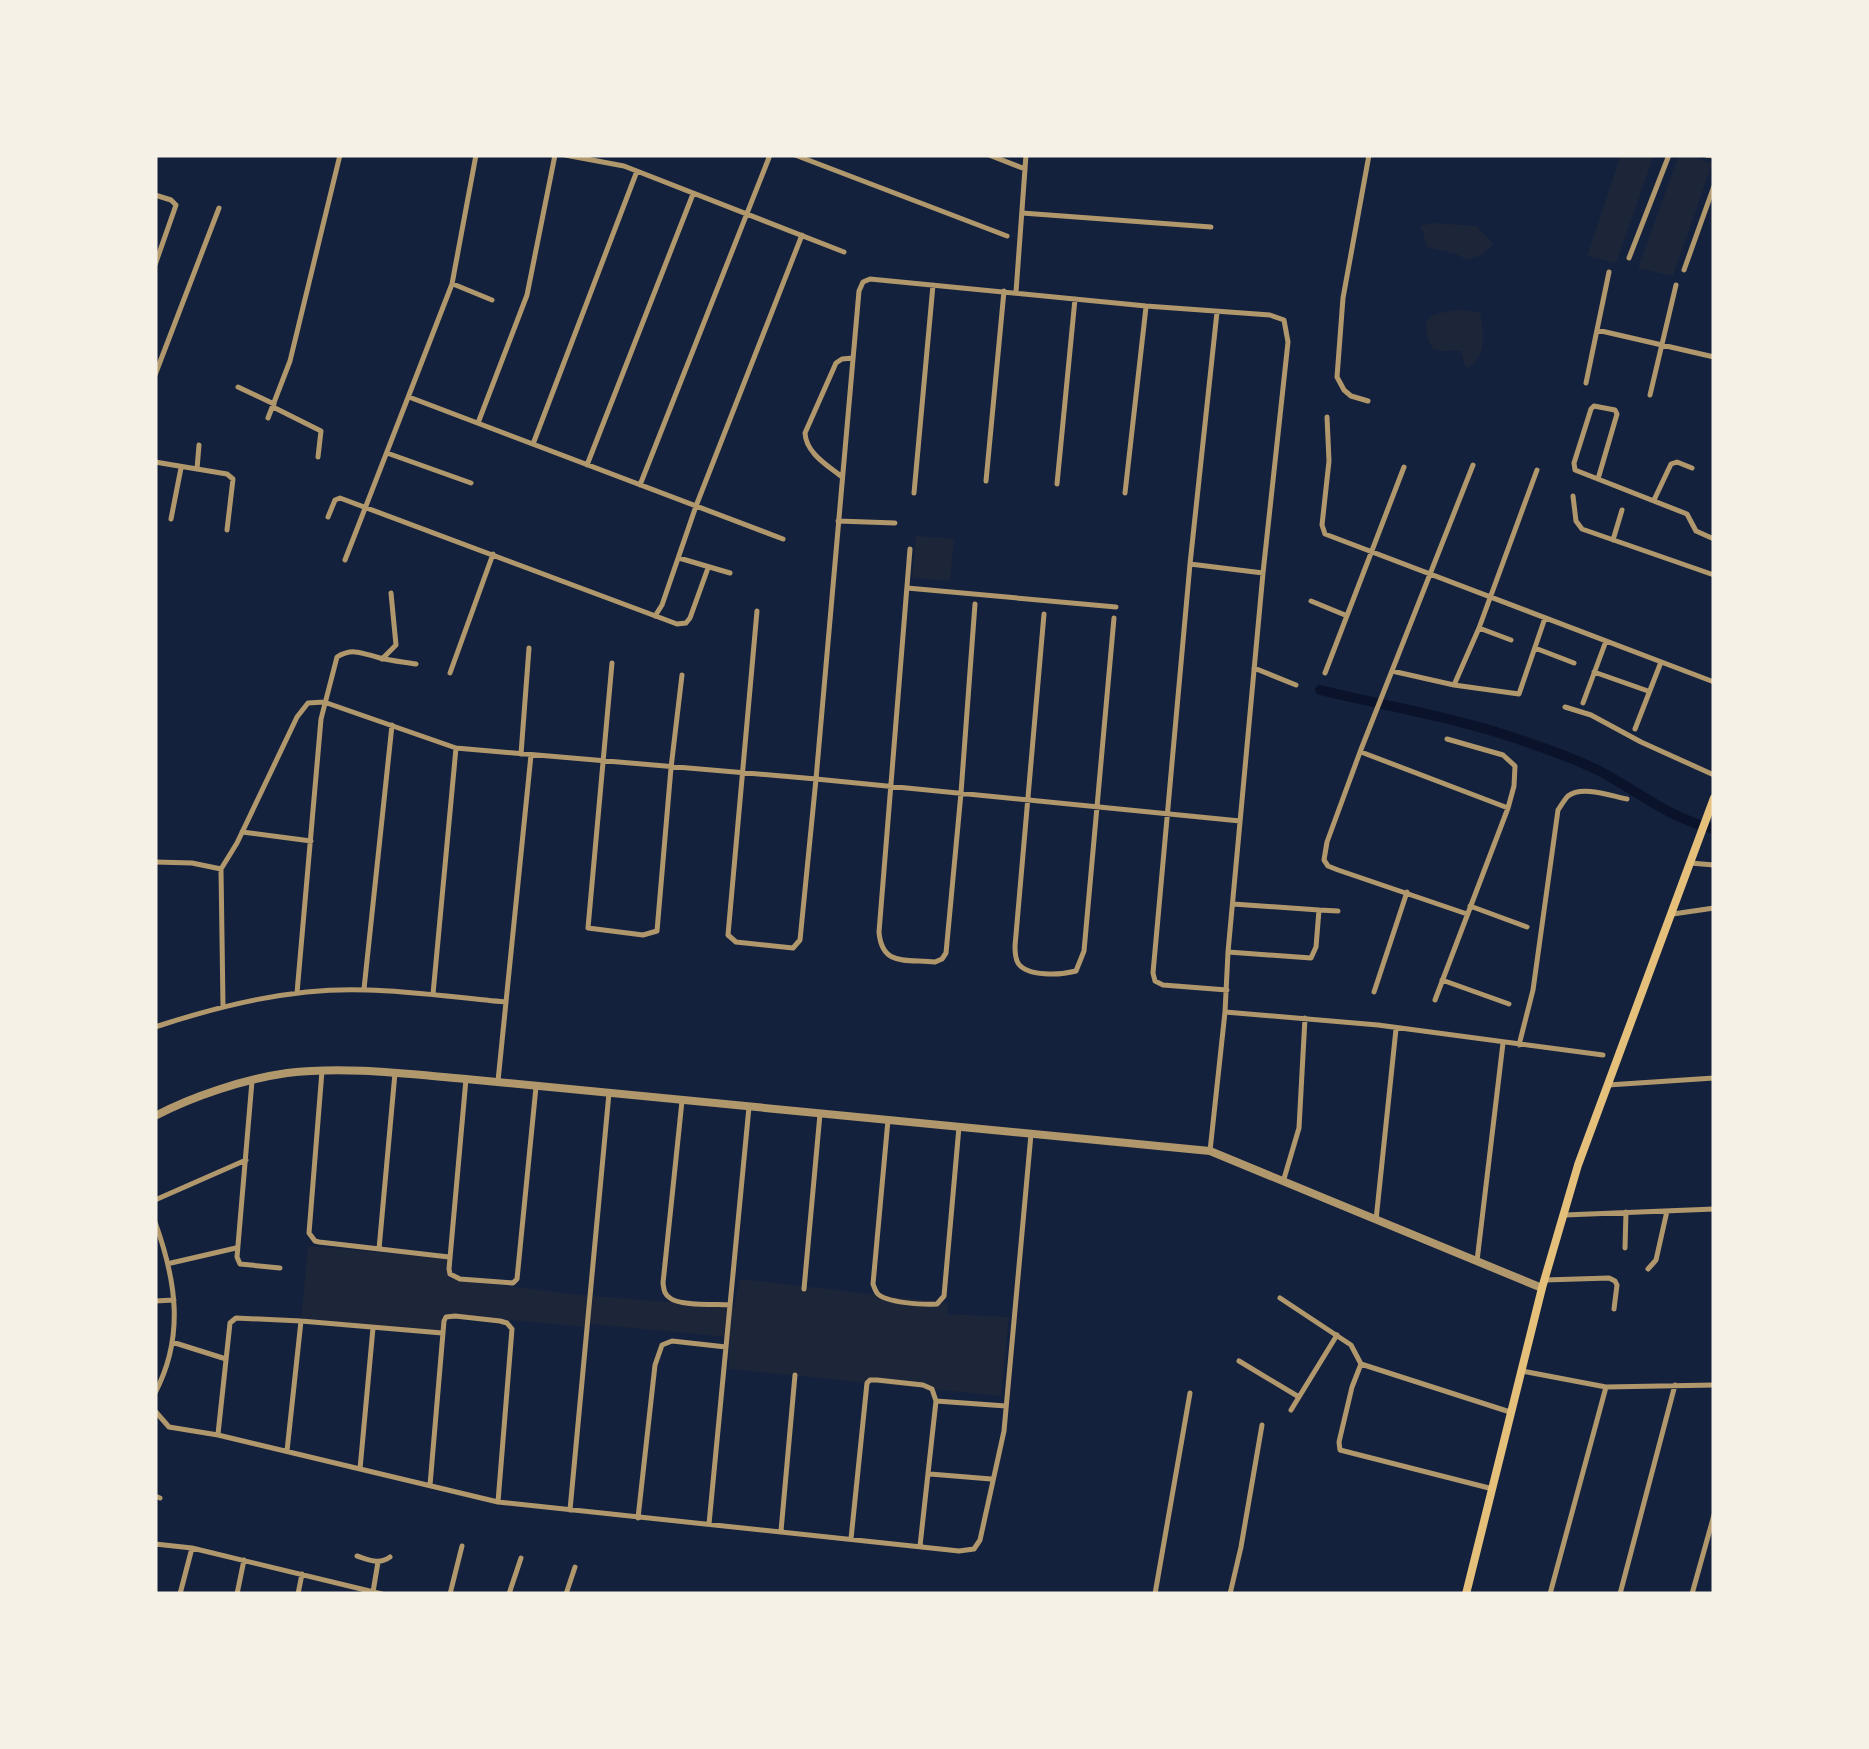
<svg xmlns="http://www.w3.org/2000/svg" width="1869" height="1749" font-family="Poppins,sans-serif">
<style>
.green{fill:#1d2539}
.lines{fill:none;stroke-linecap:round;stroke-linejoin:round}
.canal{stroke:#0b132b;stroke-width:10}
.minor{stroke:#b1986c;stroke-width:5}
.tertiary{stroke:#b1986c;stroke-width:8}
.secondary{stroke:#e5c07b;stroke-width:8}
</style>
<rect width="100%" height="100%" fill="#14213d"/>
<path class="green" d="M1621,155H1654L1616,263L1587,256Z
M1679,155H1689L1712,164L1673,276L1638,268Z
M1432,223L1477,226L1493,244L1482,255L1466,260L1457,254L1427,247L1421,226Z
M1459,310L1480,312C1484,334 1488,357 1466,369L1461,351C1450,350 1442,353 1432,348C1418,316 1429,314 1459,310Z
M916,536L954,539L950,581L912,578Z
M308,1246L450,1259L449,1279L589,1296L586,1327L445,1314L443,1335L301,1321Z
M740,1279L948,1303L947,1314L1009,1317L1001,1396L729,1369V1337L590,1324L593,1296L734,1307Z"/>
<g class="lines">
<path class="canal" d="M1320,690C1391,707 1465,719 1535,745C1558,753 1584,762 1605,774C1643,795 1672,819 1714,829"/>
<path class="minor" d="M565,155L624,166L844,252
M795,155L1007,236
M989,155L1025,169
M1706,155L1714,156
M155,195L171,200L176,205L155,265
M1022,213L1211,227
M1629,258L1669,155
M1684,270L1714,186
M453,284L492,300
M1016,292L1026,155
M1217,312L1190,564L1153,973L1155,981L1163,985L1227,990
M1597,330L1714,357
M155,375L219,208
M1586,383L1609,272
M238,387L274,404
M1650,395L1676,285
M409,397L783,539
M1368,401L1351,396L1344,390L1337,377L1343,298L1369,155
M273,407L321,431L318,457
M1327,417L1329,461L1322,525L1325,534L1714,682
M268,418L290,361L340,155
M478,423L527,295L555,155
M533,444L637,171
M387,453L471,483
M155,462L227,474L233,479L227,530
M587,465L693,194
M197,469L199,445
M842,477C827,465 806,453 805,433L836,363L842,359L853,358
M1598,479L1617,414L1615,410L1594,406L1591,409L1574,463L1575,470L1687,514L1696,531L1714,539
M986,481L1004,291
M1057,484L1075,299
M640,485L770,155
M914,493L933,285
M1125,493L1146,307
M1573,496L1576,521L1582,529L1714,575
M1654,500L1671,464L1677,462L1692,468
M328,517L335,500L340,498L677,624L686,623L690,618L708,568
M171,519L181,468
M838,521L895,523
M1613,540L1622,510
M910,549L879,932C882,967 906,959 935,962L942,959L946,953L961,793L975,604
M679,558L730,573
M345,560L452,284L476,155
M1190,564L1263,573
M907,588L1116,607
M1311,601L1345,615
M757,611L728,935L736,942L793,948L800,940L816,779L859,291L863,282L870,279L1146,306L1270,315L1284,320L1288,342L1263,573L1228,952L1225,1012L1210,1151
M1044,614L1015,946C1015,951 1015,958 1018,963C1027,977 1061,975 1076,971L1084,951L1114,618
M655,616L662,605L696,506L802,235
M1479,628L1511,640
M1535,648L1574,663
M382,659L396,645L391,593
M612,663L588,928L643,935L657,931L671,768L682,675
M1254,668L1296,685
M1392,671L1454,685L1519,694L1545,618
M1594,672L1648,691
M450,673L493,554
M1325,673L1404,467
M1454,685L1479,628L1537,470
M1583,703L1606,641
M1565,707L1591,715L1641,742L1714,775
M1635,729L1661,662
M1361,752L1508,808
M521,754L529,648
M242,832L311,841
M155,862L192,863L221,869
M1690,863L1714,865
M1470,906L1527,927
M1319,910L1338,911
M1467,914L1338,870L1328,866L1324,860L1327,842L1360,752L1473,465
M1673,914L1714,908
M1228,952L1311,958L1316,947L1319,910L1233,904
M1442,980L1509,1004
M364,989L392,725
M1374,992L1407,892
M297,993L321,719L337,657C353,647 364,654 380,658C392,661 404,662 416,664
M433,994L456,748
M1435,1000L1508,808L1514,786L1515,766L1503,755L1447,739
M223,1006L221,869L237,843L297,717L308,703L324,702L456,748L816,779L1240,821
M1225,1012L1378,1025L1603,1055
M155,1027C222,1005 295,987 367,990C413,991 459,998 505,1002
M1519,1045L1533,990L1558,810C1560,807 1565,799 1568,796C1582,785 1611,796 1627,799
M322,1071L309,1233L315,1241L319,1242L449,1257
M466,1079L449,1269L450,1274L460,1279L513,1283L517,1279L536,1087
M252,1081L237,1257L240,1264L280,1268
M498,1081L531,755
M1608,1085L1714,1078
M682,1101L663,1283C664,1290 664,1294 670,1298C679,1306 717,1304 730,1305
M888,1120L873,1284C874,1287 875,1290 877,1293C885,1303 925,1305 937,1304L944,1296L959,1127
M1283,1182L1299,1128L1305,1018
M155,1200L246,1160
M1565,1215L1714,1209
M1376,1220L1396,1029
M155,1222C176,1280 185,1336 155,1393
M1625,1248L1626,1212
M379,1249L395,1073
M1477,1261L1503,1043
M171,1263L236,1248
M1648,1269L1656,1260L1667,1211
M1545,1280L1609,1278L1615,1281L1617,1285L1614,1309
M804,1289L820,1114
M1280,1298L1351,1345L1361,1364
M155,1301L174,1300
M172,1342L226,1359
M1239,1361L1299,1397
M1361,1364L1352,1387L1339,1442L1340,1450L1493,1489
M1361,1364L1510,1412
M1522,1371L1606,1387L1714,1385
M936,1401L1006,1406
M1291,1410L1337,1335
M155,1411L169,1427L218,1435L498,1502L959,1551L974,1549L980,1540L1004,1431L1031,1134
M218,1434L230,1323L236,1318L301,1321L442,1333
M287,1451L301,1321
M360,1469L373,1328
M930,1474L991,1479
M430,1485L444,1321L446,1317L455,1316L500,1321L507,1323L512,1329L498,1502
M155,1496L160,1498
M570,1510L609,1093
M638,1518L655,1365L662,1345L672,1341L726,1347
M709,1524L749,1107
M781,1531L795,1375
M851,1539L867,1383L870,1380H877L923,1385L932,1389L936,1401L920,1546
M155,1544L192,1548L382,1594
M357,1556C370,1560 379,1565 390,1557
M373,1592L378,1562
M180,1594L192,1548
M237,1594L244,1560
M298,1594L302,1574
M450,1594L462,1546
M509,1594L521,1558
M566,1594L575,1567
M1155,1594L1190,1393
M1230,1594L1241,1547L1262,1425
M1550,1594L1606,1387
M1620,1594L1675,1385
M1692,1594L1714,1515"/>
<path class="tertiary" d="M155,1116C193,1096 245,1079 287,1073C346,1066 407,1074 466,1079L1210,1151L1542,1288"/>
<path class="secondary" d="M1466,1594L1542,1288L1578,1165L1714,798"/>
</g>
<rect width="1869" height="1749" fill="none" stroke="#f6f1e7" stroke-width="315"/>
</svg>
